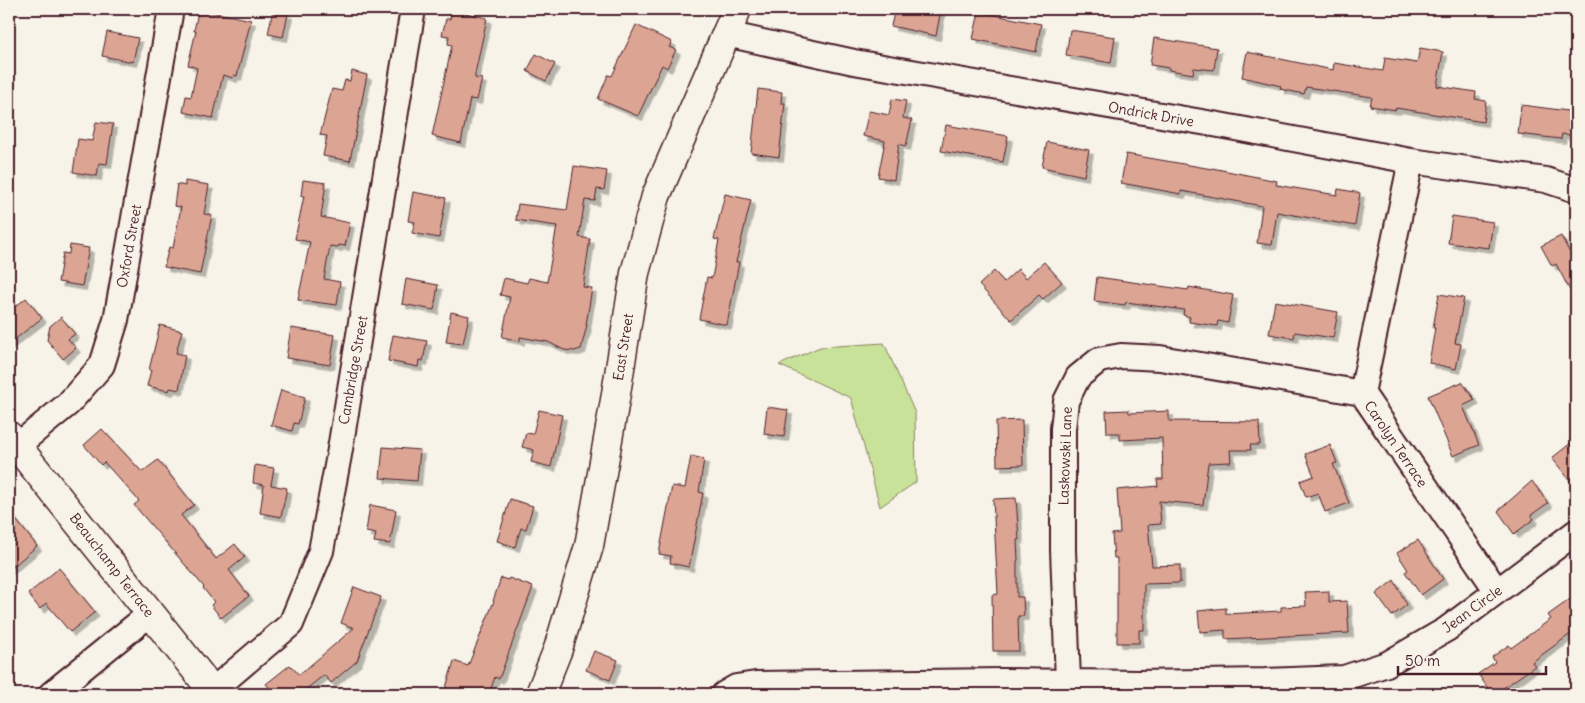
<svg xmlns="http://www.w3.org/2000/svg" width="1585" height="703" font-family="Delius,sans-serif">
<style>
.green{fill:#c9e299;stroke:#8a8062}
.building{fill:#dca593;stroke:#4a1f2b;filter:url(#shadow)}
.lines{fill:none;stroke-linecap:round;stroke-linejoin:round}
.minor-casing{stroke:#4a1f2b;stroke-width:28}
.tertiary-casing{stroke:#4a1f2b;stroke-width:31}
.secondary-casing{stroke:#4a1f2b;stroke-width:31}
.minor{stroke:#f7f3e8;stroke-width:24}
.tertiary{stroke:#f7f3e8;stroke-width:28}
.secondary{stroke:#f7f3e8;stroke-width:28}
.labels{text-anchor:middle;stroke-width:4;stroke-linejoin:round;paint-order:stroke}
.street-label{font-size:14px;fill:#4a1f2b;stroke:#f7f3e8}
</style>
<defs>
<filter id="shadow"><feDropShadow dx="4.5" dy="4.5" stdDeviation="0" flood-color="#0004"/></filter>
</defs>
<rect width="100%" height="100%" fill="#f7f3e8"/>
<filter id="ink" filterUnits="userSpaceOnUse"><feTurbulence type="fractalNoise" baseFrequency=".02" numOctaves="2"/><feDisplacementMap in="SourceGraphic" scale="10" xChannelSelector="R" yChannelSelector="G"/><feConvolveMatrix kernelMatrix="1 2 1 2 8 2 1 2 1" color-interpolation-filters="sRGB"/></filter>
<g filter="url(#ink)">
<path class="green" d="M884,343L915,413L916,482L880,507L851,398L779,365L820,347Z"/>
<path class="building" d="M895,9H941L936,36L891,26Z
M273,10L288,14L283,37L268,34Z
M452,10L487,18L475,74V78L482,79L477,100L470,99L461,143L432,136L452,45L448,44L449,36L442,35L446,19H450Z
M208,11L251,20L237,76L234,75L233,78L223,75L213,118L183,112L186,96L191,97L197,68L188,65L196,31H194L198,12L208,14Z
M979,12L1041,24L1036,52L973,39Z
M636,25L672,42L669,47L676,50L667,68L662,65L638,116L598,99L608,75L612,76Z
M1070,30L1115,37L1111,63L1066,55Z
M107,32L138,38L133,62L102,56Z
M1154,38L1217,48L1214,70L1194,68L1193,74L1169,70V68L1150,65Z
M1420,48L1443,52L1437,86L1476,92L1475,99L1486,101L1483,122L1396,108V110L1370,106L1372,97L1306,87L1304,94L1280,89L1281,86L1242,77L1247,52L1333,70L1334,63L1383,71L1385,58L1417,63Z
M536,54L555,64L546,81L527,71Z
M352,71L367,75L350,161L323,156L327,136L320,135L332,89L342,91L345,80L350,81Z
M758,89L782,92L781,103H785L779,157L751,153Z
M892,99L906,101L903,118L912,120L906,146L899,144L894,180L878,177L885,141L863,136L869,111L889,115Z
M1521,105L1576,112V136L1562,134L1561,139L1518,134Z
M96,122L113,124L107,164L99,163L97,176L73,172L78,139L92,141Z
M946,125L1008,136L1003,162L941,151Z
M1047,142L1089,150L1084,176L1042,167Z
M1126,154L1212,169V168L1277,181L1276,185L1337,195L1338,189L1360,193L1355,226L1277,212L1272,245L1257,243L1262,206L1181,191V194L1121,183Z
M574,166L607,171L604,190L597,189L595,201L585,200L579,237L590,239L583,287L592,288L586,325H587L581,349L574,351L564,350L548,342L520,337V341L502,337L510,297L500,295L504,278L527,283L529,278L547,282L557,226L516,220L518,204L567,210Z
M303,180L326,183L321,217L350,223L345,246L339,245L338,247L330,246L324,279L340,282L337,305L298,300L310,242L295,239L304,196H301Z
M185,181L209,185L204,214L212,215L200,274L164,267L169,247L173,248L181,207L174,206L177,184L185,186Z
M413,192L446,198L439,238L412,233L415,222L408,221Z
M725,194L751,200L736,262H739L727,325L699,319L707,277L712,278L719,240L714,239Z
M1452,216L1493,222L1489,248L1448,243Z
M1561,236L1570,253L1576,250V302L1556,264L1552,266L1541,246Z
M70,245L89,248L82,286L58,282L63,253L69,254Z
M1044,262L1062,282L1043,299L1039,295L1011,320L979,285L994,271L1004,282L1018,269L1026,278Z
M1097,277L1188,290L1189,287L1233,295L1228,323L1218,321L1217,326L1189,322L1190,317L1183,315L1184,310L1126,302L1125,305L1094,301Z
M406,279L438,285L434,310L402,304Z
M1439,294L1464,298L1455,343L1461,344L1456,369L1429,363L1435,328H1433Z
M26,298L42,318L9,344V312Z
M1275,301L1338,312L1333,338L1295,332L1294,338L1269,334Z
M451,312L469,316L463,344L446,342Z
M61,317L75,334L68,339L76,348L63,359L47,340L50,326Z
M160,325L182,331L176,353L185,355L179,390L170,388L169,391L147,386L151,370H149Z
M291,328L335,335L330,365L286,358Z
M393,335L427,341L423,361L419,360L418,367L388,361Z
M1462,382L1475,400L1463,406L1479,445L1453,456L1428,396Z
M281,390L305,397L298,424L294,423L292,431L271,425Z
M767,407L788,410L784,437L764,434Z
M539,410L562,415L551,467L531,462L534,450L522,447L526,433L533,434Z
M1129,410V413L1169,411V421L1259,422L1260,445H1250L1251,450H1230L1231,462L1208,463L1203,505L1159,501L1161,524L1148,525L1152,566L1180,565V583L1144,584V630H1139V643H1117V558H1114L1112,534L1120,533L1117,490L1158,486L1157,479H1163L1162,438L1120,440V433H1107L1106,411Z
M1022,420L1023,465L997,466L996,421Z
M102,429L142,472L158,460L194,505L181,515L216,559L235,544L245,557L229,570L249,596L221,618L211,605L214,602L203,588L204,587L134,505L139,501L104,462L101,465L84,445Z
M1576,439V488L1552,458Z
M1330,445L1337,463L1333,464L1349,503L1325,512L1318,493L1306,497L1300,481L1314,476L1305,454Z
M383,447L420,450L417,481L380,478Z
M691,456L704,459L699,492L703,493L689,567L670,563L671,556L659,554L672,486L685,488Z
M255,465L274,468L271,485L287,488L281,517L260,513L264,485L253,483Z
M1532,481L1548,503L1531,515L1534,519L1514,534L1498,511Z
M1016,498L1019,540H1017L1018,560L1017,561V597H1023L1024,616H1018L1019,651H993L992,595L998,594L993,499Z
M510,499L533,506L526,529L521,528L515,547L497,541Z
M370,505L396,510L390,544L374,542L376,534L366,532Z
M9,511L37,546L9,570Z
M1418,540L1443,579L1421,595L1405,572L1408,570L1397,553Z
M59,568L95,612L70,632L46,603L40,609L28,594Z
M501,578L508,580L509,578L533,587L499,679L495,677L489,694H444L454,661L468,666L494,601H493Z
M1394,580L1407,605L1392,616L1376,594Z
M354,587L381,597L357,661L331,683L324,675L300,694H275L266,684L290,665L299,675L354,628L341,623Z
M1329,591V602L1347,601L1349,633L1225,639V630L1200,632L1198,611L1226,608V614L1281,611V607L1306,606L1305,592Z
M1576,595V630L1532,662L1535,666L1495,694H1492L1478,674L1495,662L1492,657L1509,645L1511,648L1551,619L1548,615Z
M594,651L618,660L610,680L586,670Z"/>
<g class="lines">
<g class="minor-casing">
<path id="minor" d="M726,34L854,62L1219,125L1411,161L1546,180L1576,190
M1411,161L1362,393L1497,591
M17,446L68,404L102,365L116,320L171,9
M1068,681L1063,550V429L1066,401L1078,377L1099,360L1121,356L1160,358L1362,393
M212,691L291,624L321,551L339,455L413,9
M51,694L151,613
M724,694L736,687L756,684L1002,681L1137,683L1265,681L1344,678L1387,664L1447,629L1576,532"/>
</g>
<g class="tertiary-casing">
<path id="tertiary" d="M9,436L215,694"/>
</g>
<g class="secondary-casing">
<path id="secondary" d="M540,694L558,649L589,546L615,400L635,273L656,196L737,9"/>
</g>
<use href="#minor" class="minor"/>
<use href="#tertiary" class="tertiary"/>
<use href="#secondary" class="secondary"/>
</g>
</g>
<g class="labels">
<g class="street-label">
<text transform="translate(1151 114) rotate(10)" y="5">Ondrick Drive</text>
<text transform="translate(129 246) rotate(-80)" y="5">Oxford Street</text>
<text transform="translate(623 347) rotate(-81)" y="5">East Street</text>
<text transform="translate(353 370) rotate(-80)" y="5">Cambridge Street</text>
<text transform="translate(1396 444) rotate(56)" y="5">Carolyn Terrace</text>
<text transform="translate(1065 456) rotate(-88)" y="5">Laskowski Lane</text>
<text transform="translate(112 565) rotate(52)" y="5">Beauchamp Terrace</text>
<text transform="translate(1472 609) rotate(-36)" y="5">Jean Circle</text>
</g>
</g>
<rect width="1585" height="703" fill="none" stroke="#f7f3e8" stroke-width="30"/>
<rect x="15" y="15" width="1555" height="673" fill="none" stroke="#4a1f2b" stroke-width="2" filter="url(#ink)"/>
<path d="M1398 666v8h148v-8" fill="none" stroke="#4a1f2b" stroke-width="2.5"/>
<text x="1405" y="666" font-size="15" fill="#4a1f2b" stroke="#f7f3e8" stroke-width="4" paint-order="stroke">50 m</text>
</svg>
